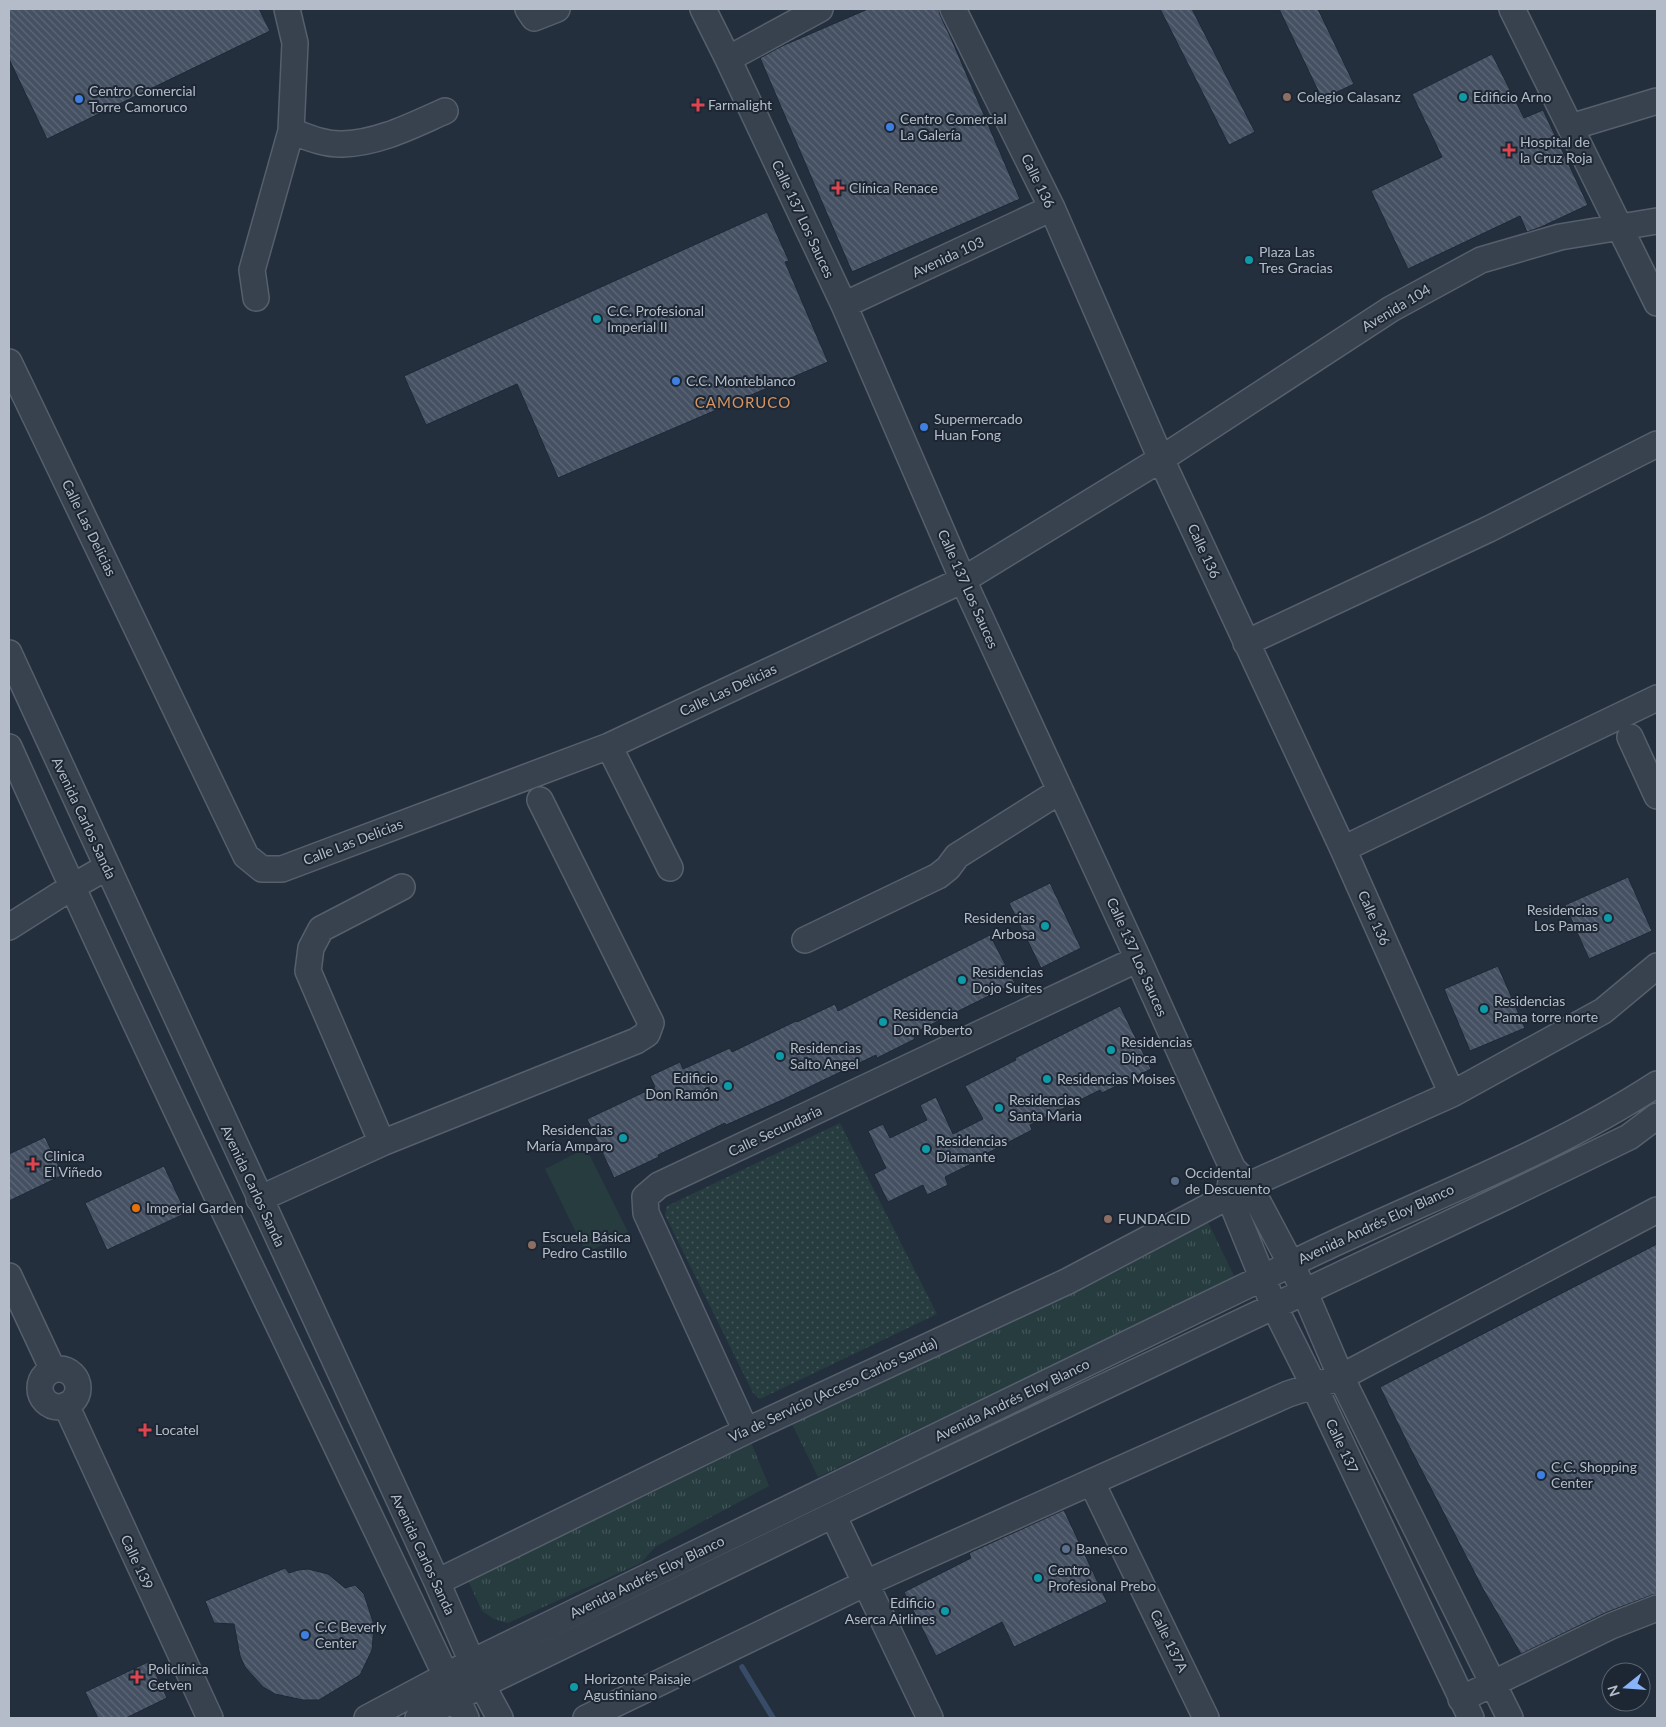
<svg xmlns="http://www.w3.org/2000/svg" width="1666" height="1727" font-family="Lato,sans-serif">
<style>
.grass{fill:url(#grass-dots)}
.park{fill:url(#park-tufts)}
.garden{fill:#263c3f}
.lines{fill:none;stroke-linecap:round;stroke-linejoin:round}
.stream{stroke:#394c67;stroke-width:5.5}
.building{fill:url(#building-back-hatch);stroke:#1f2835}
.minor-casing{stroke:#565f6c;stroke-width:28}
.minor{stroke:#38414e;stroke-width:25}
.education-dot{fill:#8d6e63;stroke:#1d2633;stroke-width:2}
.culture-dot{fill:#0f9aa8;stroke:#1d2633;stroke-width:2}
.shop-dot{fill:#3f7fe0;stroke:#1d2633;stroke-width:2}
.health-dot{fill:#e0444e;stroke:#1d2633;stroke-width:2}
.service-dot{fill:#5c6f8a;stroke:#1d2633;stroke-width:2}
.food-dot{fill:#e8710a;stroke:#1d2633;stroke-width:2}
.labels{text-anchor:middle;stroke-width:4;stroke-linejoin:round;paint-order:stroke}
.poi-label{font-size:14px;fill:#b4bcc9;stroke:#1d2633;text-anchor:start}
.street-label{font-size:14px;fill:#b4bcc9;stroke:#1d2633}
.neighbourhood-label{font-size:15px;letter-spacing:1px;fill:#d59563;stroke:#1d2633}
</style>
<defs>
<pattern id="grass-dots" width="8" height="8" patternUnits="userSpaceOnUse" patternTransform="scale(1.25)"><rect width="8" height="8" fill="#263c3f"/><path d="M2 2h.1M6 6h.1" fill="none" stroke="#435659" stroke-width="1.8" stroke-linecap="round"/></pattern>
<pattern id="park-tufts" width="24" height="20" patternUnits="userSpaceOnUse" patternTransform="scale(1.25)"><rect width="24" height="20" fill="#263c3f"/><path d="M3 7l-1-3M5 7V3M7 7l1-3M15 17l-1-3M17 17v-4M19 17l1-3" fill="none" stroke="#435659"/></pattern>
<pattern id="building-back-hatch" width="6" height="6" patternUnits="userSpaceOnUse" patternTransform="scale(1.25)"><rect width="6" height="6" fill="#455162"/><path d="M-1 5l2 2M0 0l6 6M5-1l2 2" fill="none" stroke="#5d6877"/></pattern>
</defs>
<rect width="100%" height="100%" fill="#242f3e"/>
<path class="grass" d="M840,1123L937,1314L760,1399L753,1393L665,1215L667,1206Z"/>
<path class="park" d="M1208,1222L1235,1278L818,1477L790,1420Z
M750,1440L769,1486L655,1547L641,1563L508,1623L494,1619L482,1611L466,1576Z"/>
<path class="garden" d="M586,1148L628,1232L586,1253L545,1169Z"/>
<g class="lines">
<path class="stream" d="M742,1667L773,1718"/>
</g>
<path class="building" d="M9,9H259L270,31L47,139L9,59Z
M868,9H939L940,15L951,38L1020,199L852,272L760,58L782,46Z
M1160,9H1192L1255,132L1229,145Z
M1279,9H1318L1354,84L1322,99Z
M1492,54L1524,118L1543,110L1588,205L1541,227L1527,232L1520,216L1408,269L1371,191L1442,157L1412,94Z
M767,212L789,261L785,262L828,362L558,478L517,384L426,425L404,376Z
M1628,877L1652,931L1589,959L1565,905Z
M1050,883L1081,948L1041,968L1009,903Z
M990,935L1015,983L912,1034L915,1039L877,1058L876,1055L780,1101L726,1125L725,1123L658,1155L659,1157L614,1178L587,1119L655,1087L650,1076L680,1062L683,1069L730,1048L732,1052L796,1021L797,1022L835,1004L838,1011Z
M1498,966L1525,1028L1470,1051L1444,989Z
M1120,1006L1151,1069L1102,1093L1100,1090L1030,1125L1032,1130L978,1158L979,1160L945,1177L948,1185L927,1195L923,1185L888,1202L874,1174L886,1168L868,1131L883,1124L890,1138L927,1120L920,1105L936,1097L953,1134L983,1119L965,1086L1016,1060L1015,1058Z
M45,1137L63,1175L9,1201V1154Z
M164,1166L186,1213L107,1250L85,1203Z
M1657,1244V1594L1652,1595L1605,1613L1521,1654L1483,1589L1408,1444L1380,1387Z
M1064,1510L1107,1602L1014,1647L1002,1622L936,1656L904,1592L971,1558L969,1553Z
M285,1568L289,1573L298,1570L308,1569L328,1574L345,1588L355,1585L364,1594L374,1625L372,1650L360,1675L319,1700H303L275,1694L263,1687L245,1667L240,1656L234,1624L214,1623L205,1601Z
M150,1661L167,1698L126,1718H98L85,1692Z"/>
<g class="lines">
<g class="minor-casing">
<path id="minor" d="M528,9L534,18L557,9
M703,9L728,59L844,305L963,580L1138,959L1225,1152L1233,1169L1249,1185L1291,1264L1305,1293L1341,1377L1510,1718
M953,9L1052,208L1161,459L1343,849L1452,1094
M1512,9L1657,303
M728,59L820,9
M1571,127L1657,101
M291,131C307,137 325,145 343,144C379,143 413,125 445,111
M256,298L252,270L291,131L295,43L287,9
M844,305L1052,208
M9,362L246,856L262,869H282L609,746L963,580L1161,459L1391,309L1481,260L1560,237L1657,221
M1246,643L1489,529L1657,444
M9,653L437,1582L482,1685L500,1718
M1630,737L1657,796
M609,746L670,868
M9,747C155,1073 313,1395 466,1718
M1343,849L1657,698
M9,927L72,887L107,867
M805,940L938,876L948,868L957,856L1060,791
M382,1143L308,971L311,948L321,929L402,887
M1231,1181L1229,1196L1274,1306L1314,1386L1471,1718
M1249,1185L1452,1094L1603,1011L1657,966
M259,1199L382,1143L636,1041L647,1034L651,1023L540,800
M9,1276L53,1370
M40 1388a19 19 0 1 1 38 0a19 19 0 1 1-38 0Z
M66,1405L210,1718
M746,1431L646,1213L645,1197L659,1185L1138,959
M1092,1483L1206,1718
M833,1515L930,1718
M437,1582L746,1431L1068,1281L1229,1196
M1461,1699L1611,1626L1657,1608
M367,1718L472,1662C744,1530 1017,1399 1289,1265C1411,1204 1542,1159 1657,1084
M418,1718L482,1685L833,1515L1507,1196L1629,1137L1657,1116
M586,1718L866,1583L1288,1394L1341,1377L1657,1210"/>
</g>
<use href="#minor" class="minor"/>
</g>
<g class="education-dot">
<circle cx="1287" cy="97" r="5"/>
<circle cx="1108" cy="1219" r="5"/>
<circle cx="532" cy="1245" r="5"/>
</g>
<g class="culture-dot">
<circle cx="1463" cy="97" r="5"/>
<circle cx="1249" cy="260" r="5"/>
<circle cx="597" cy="319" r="5"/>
<circle cx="1608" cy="918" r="5"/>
<circle cx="1045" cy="926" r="5"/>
<circle cx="962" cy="980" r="5"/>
<circle cx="1484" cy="1009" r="5"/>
<circle cx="883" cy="1022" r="5"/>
<circle cx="1111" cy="1050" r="5"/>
<circle cx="780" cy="1056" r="5"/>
<circle cx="1047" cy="1079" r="5"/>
<circle cx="728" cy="1086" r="5"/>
<circle cx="999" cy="1108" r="5"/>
<circle cx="623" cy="1138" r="5"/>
<circle cx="926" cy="1149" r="5"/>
<circle cx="1038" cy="1578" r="5"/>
<circle cx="945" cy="1611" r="5"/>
<circle cx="574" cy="1687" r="5"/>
</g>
<g class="shop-dot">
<circle cx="79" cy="99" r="5"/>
<circle cx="890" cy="127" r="5"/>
<circle cx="676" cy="381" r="5"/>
<circle cx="924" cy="427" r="5"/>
<circle cx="1541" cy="1475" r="5"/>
<circle cx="305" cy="1635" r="5"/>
</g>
<g class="health-dot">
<path d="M695.5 97.5h5v5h5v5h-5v5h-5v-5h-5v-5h5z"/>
<path d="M1506.5 142.5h5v5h5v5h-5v5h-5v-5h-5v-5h5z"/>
<path d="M835.5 180.5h5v5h5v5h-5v5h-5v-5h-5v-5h5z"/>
<path d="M30.5 1156.5h5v5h5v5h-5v5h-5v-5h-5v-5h5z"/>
<path d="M142.5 1422.5h5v5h5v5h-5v5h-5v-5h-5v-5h5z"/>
<path d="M134.5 1669.5h5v5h5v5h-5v5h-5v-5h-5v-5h5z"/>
</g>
<g class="service-dot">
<circle cx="1175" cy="1181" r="5"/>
<circle cx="1066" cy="1549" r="5"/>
</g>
<circle class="food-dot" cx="136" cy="1208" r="5"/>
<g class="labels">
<g class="poi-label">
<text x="89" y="96">Centro Comercial<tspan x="89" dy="16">Torre Camoruco</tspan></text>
<text x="1297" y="102">Colegio Calasanz</text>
<text x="1473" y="102">Edificio Arno</text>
<text x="708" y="110">Farmalight</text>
<text x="900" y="124">Centro Comercial<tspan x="900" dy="16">La Galería</tspan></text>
<text x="1520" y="147">Hospital de<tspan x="1520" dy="16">la Cruz Roja</tspan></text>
<text x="849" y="193">Clínica Renace</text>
<text x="1259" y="257">Plaza Las<tspan x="1259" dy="16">Tres Gracias</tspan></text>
<text x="607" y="316">C.C. Profesional<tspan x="607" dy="16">Imperial II</tspan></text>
<text x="686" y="386">C.C. Monteblanco</text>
<text x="934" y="424">Supermercado<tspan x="934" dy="16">Huan Fong</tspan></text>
<text x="1598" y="915" text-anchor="end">Residencias<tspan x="1598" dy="16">Los Pamas</tspan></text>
<text x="1035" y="923" text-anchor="end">Residencias<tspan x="1035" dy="16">Arbosa</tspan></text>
<text x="972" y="977">Residencias<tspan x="972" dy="16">Dojo Suites</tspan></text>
<text x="1494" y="1006">Residencias<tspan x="1494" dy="16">Pama torre norte</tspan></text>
<text x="893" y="1019">Residencia<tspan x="893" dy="16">Don Roberto</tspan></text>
<text x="1121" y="1047">Residencias<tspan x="1121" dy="16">Dipca</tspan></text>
<text x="790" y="1053">Residencias<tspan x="790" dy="16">Salto Angel</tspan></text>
<text x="718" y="1083" text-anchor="end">Edificio<tspan x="718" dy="16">Don Ramón</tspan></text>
<text x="1057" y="1084">Residencias Moises</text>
<text x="1009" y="1105">Residencias<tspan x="1009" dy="16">Santa Maria</tspan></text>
<text x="613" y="1135" text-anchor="end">Residencias<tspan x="613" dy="16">María Amparo</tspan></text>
<text x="936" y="1146">Residencias<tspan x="936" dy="16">Diamante</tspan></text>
<text x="44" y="1161">Clinica<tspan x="44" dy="16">El Viñedo</tspan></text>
<text x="1185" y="1178">Occidental<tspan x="1185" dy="16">de Descuento</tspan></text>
<text x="146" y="1213">Imperial Garden</text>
<text x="1118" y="1224">FUNDACID</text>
<text x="542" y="1242">Escuela Básica<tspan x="542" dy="16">Pedro Castillo</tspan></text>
<text x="155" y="1435">Locatel</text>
<text x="1551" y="1472">C.C. Shopping<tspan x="1551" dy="16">Center</tspan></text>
<text x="1076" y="1554">Banesco</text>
<text x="1048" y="1575">Centro<tspan x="1048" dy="16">Profesional Prebo</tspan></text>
<text x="935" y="1608" text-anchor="end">Edificio<tspan x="935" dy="16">Aserca Airlines</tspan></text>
<text x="315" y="1632">C.C Beverly<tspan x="315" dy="16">Center</tspan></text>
<text x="148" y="1674">Policlínica<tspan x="148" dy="16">Cetven</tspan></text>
<text x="584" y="1684">Horizonte Paisaje<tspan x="584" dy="16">Agustiniano</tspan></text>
</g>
<g class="street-label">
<text transform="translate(1038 181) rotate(64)" y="5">Calle 136</text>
<text transform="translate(803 219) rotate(65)" y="5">Calle 137 Los Sauces</text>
<text transform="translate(948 257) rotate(-25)" y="5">Avenida 103</text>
<text transform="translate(1396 308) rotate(-31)" y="5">Avenida 104</text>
<text transform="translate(89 528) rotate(64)" y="5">Calle Las Delicias</text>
<text transform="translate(1204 551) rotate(65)" y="5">Calle 136</text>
<text transform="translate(968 589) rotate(66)" y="5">Calle 137 Los Sauces</text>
<text transform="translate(728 690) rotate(-25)" y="5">Calle Las Delicias</text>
<text transform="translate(84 818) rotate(65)" y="5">Avenida Carlos Sanda</text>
<text transform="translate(353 842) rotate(-21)" y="5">Calle Las Delicias</text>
<text transform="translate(1374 918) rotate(66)" y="5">Calle 136</text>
<text transform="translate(1137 957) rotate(66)" y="5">Calle 137 Los Sauces</text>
<text transform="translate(775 1131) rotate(-25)" y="5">Calle Secundaria</text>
<text transform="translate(253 1186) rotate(65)" y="5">Avenida Carlos Sanda</text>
<text transform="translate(1376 1224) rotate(-25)" y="5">Avenida Andrés Eloy Blanco</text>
<text transform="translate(833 1390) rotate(-25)" y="5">Vía de Servicio (Acceso Carlos Sanda)</text>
<text transform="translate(1012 1400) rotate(-26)" y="5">Avenida Andrés Eloy Blanco</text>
<text transform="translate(1342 1446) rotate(65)" y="5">Calle 137</text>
<text transform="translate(423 1554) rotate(65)" y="5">Avenida Carlos Sanda</text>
<text transform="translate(137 1562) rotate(65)" y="5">Calle 139</text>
<text transform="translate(647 1577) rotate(-26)" y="5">Avenida Andrés Eloy Blanco</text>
<text transform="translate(1169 1641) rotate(64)" y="5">Calle 137A</text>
</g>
<g class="neighbourhood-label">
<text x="743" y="408">CAMORUCO</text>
</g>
</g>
<rect width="1666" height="1727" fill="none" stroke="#b4bcc9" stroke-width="20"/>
<g transform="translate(1626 1687) rotate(253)"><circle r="24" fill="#1d2633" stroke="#59626f"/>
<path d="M0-4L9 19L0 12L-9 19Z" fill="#8ab4f8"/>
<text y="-8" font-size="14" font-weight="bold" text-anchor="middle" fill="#b4bcc9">N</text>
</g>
</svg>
